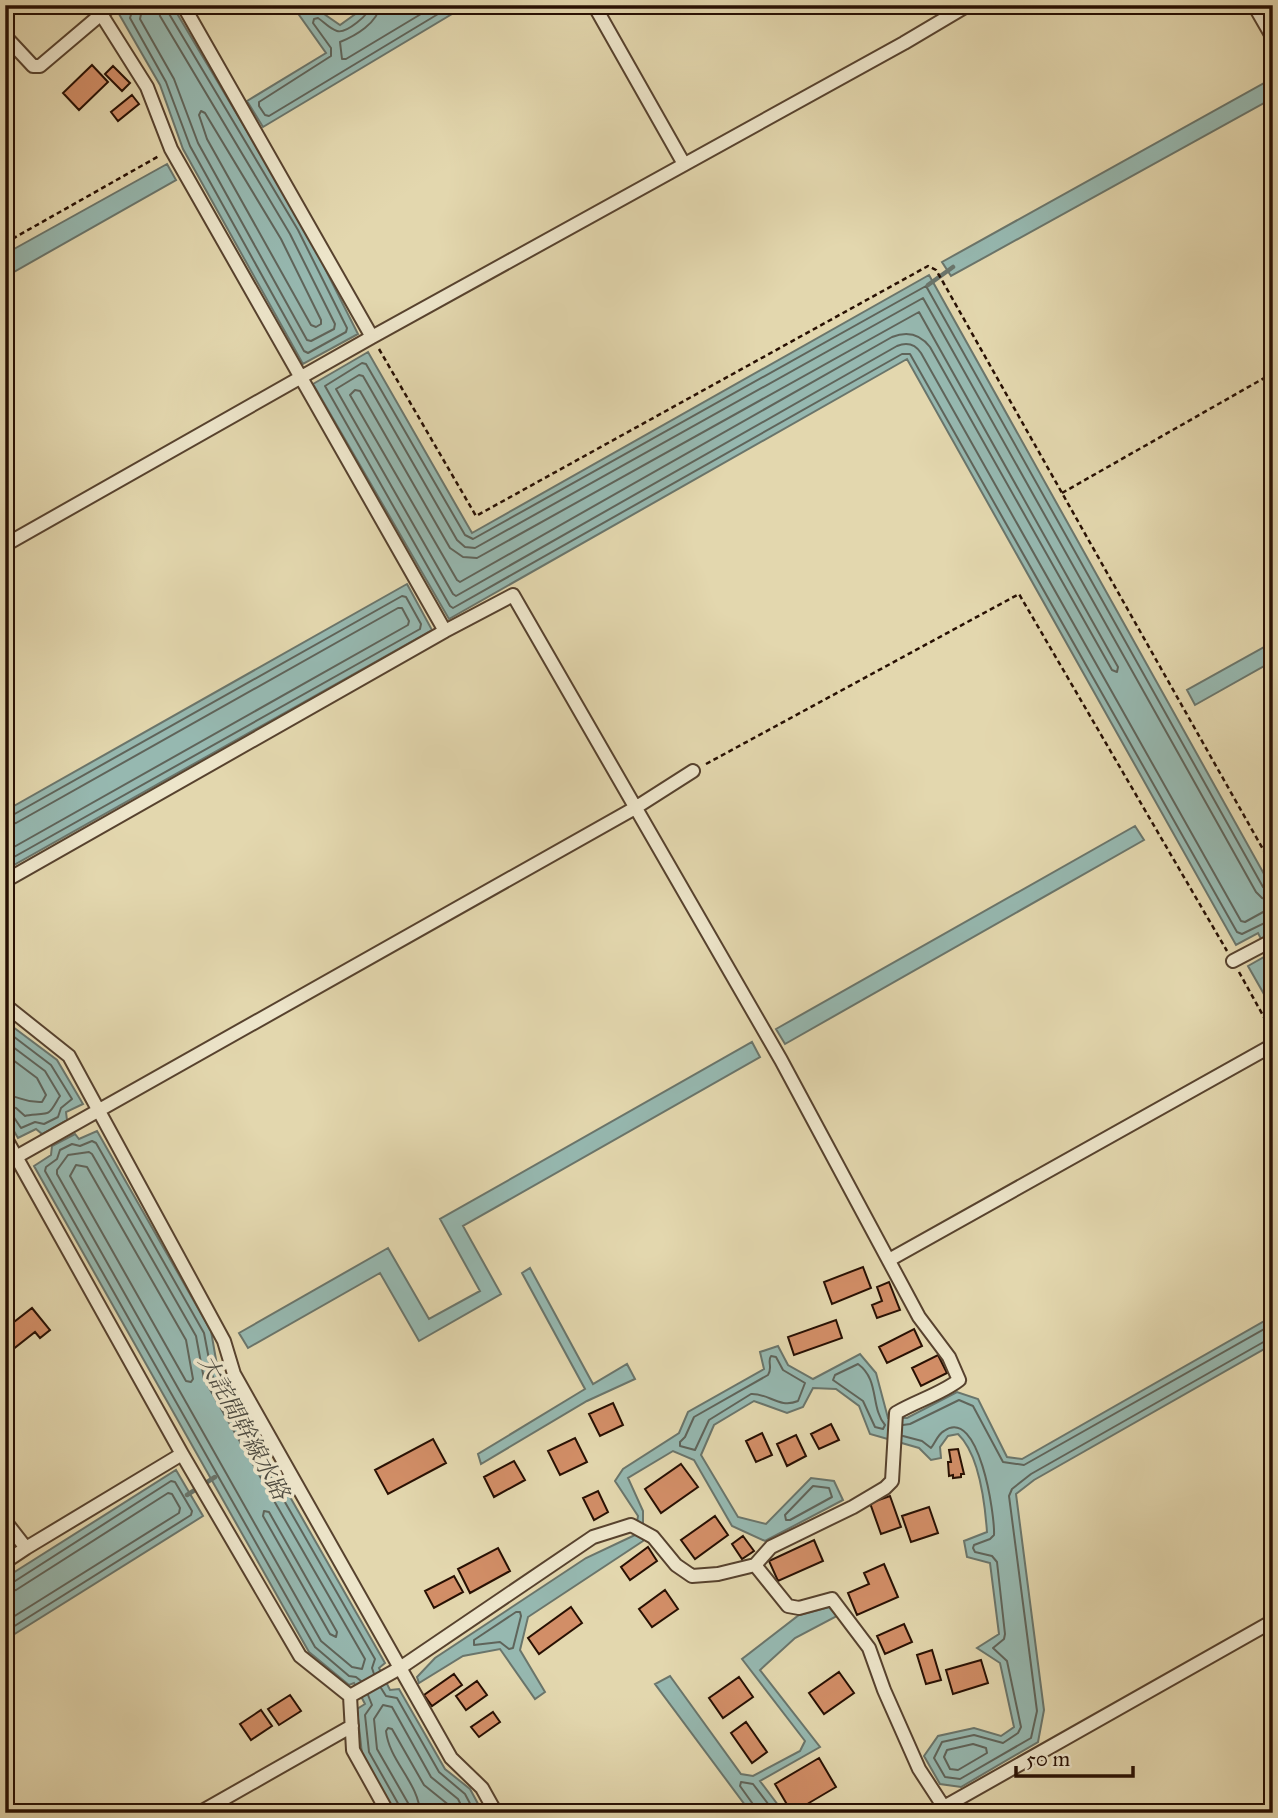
<svg xmlns="http://www.w3.org/2000/svg" width="1278" height="1818" font-family="'IM FELL Great Primer','Noto Serif JP',serif">
<style>
.water{fill:#96b8b0;stroke:#6a756b;stroke-width:2}
.lines{fill:none;stroke-linecap:round;stroke-linejoin:round}
.shore{stroke:#5f645a;stroke-width:2}
.stream{stroke:#6a756b;stroke-width:4.5}
.building{fill:#d28e67;stroke:#281003;stroke-width:2}
.minor-casing{stroke:#57422e;stroke-width:16}
.path{stroke:#281003;stroke-width:2.5;stroke-dasharray:5 3.5;stroke-linecap:butt}
.minor{stroke:#ede5ca;stroke-width:12}
.labels{text-anchor:middle;stroke-width:7;stroke-linejoin:round;paint-order:stroke}
.water-label{font-size:23px;font-style:italic;fill:#4e4b40;stroke:#ede5ca}
</style>
<rect width="100%" height="100%" fill="#e3d7ae"/>
<filter id="stains"><feTurbulence type="fractalNoise" baseFrequency=".00286" numOctaves="4"/><feColorMatrix values="0 0 0 0 .2 0 0 0 0 .09 0 0 0 0 .02 0 0 0 .5 -.17"/></filter>
<radialGradient id="worn" r=".72"><stop offset=".6" stop-color="#630" stop-opacity="0"/><stop offset="1" stop-color="#630" stop-opacity=".3"/></radialGradient>
<path class="water" d="M130,5H172L304,227L358,334L303,364L183,149L160,85L119,14Z
M292,5H311L340,25L368,5H467L263,127L247,101L326,53Z
M1273,78V98L951,276L942,262Z
M167,164L176,180L5,277V254Z
M929,275L1273,890V924L1267,928L1273,939V1010L1248,966L1269,954L1258,933L1236,945L907,359L449,619L313,384L368,352L472,533Z
M407,584L432,630L5,870V811Z
M1273,642V661L1195,705L1187,690Z
M1135,826L1144,840L785,1044L776,1029Z
M5,1021L57,1060L83,1104L66,1112L67,1120L42,1134L36,1129L18,1138L5,1116Z
M752,1042L760,1057L463,1226L501,1294L419,1341L380,1273L248,1348L239,1333L388,1248L429,1319L480,1291L440,1219Z
M97,1131L211,1331L218,1371L385,1663L379,1668L390,1690L399,1689L445,1769L470,1789L483,1813H395L362,1754L357,1709L365,1704L354,1683L349,1685L309,1652L34,1166L51,1155L52,1146L75,1134L79,1139Z
M530,1268L593,1384L627,1364L635,1379L587,1401L481,1464L478,1454L585,1389L522,1273Z
M1273,1316V1344L1034,1480L1016,1494L1044,1710L1038,1742L961,1787L940,1784L924,1756L938,1736L974,1728L1001,1736L1014,1727L1000,1663L977,1648L999,1634L990,1563L967,1557L964,1541L987,1532C985,1504 979,1454 958,1434L948,1436L940,1447L941,1458L931,1460L919,1448L870,1434L859,1406L836,1389L813,1388L803,1407L787,1413L754,1401L714,1425L701,1455L738,1517L766,1524L811,1478L834,1481L843,1500L765,1541L732,1526L694,1460L673,1451L628,1478L643,1511V1541L528,1617L520,1650L545,1692L535,1699L500,1649L463,1656L419,1683L417,1677L435,1658L586,1558L635,1535L638,1516L615,1481L623,1469L679,1433L688,1412L764,1369L760,1352L778,1346L788,1365L813,1379L860,1354L876,1373L888,1418H907L957,1392L978,1399L1007,1457L1022,1459Z
M176,1470L203,1516L5,1640V1578Z
M829,1607L837,1616L795,1638L760,1670L820,1747L760,1781L784,1813H751L655,1684L670,1676L741,1774L753,1776L800,1751L805,1741L742,1659L799,1615Z"/>
<g class="lines">
<path class="shore" d="M134,5L130,18L166,82L190,146L304,351L308,353L346,332L347,328L298,230L168,12L167,5
M143,5L140,19L174,79L198,143L307,340L311,341L334,329L335,324L290,234L160,16L158,5
M371,5C370,14 346,34 337,31C330,29 324,22 318,18L314,19L313,23L331,48V56L259,102V106L265,115L269,116L453,5
M380,5C378,23 355,36 340,42L342,59H346L436,5
M201,111L205,113L281,239L321,320V324L316,327L311,325L207,139L199,115Z
M919,312L1118,667L1117,672L1112,670L930,347C920,334 907,331 892,337L460,582L457,580L350,395L355,390L360,391L450,548L463,557L477,558Z
M5,817L11,816L402,596L406,597L421,624L420,629L5,862
M5,826L16,823L398,608H402L409,621L408,625L5,852
M1273,892L1263,887L926,286L473,539L465,535L366,364L362,363L325,386L450,606L453,608L902,354H910L1237,932L1242,934L1273,919
M1273,901L1262,898L1256,892L923,298L475,548L465,547L457,540L363,376L359,375L336,389L453,594L456,596L897,346C907,342 915,344 921,353L1241,921L1245,922L1265,911L1273,910
M5,1030L51,1065L72,1099L61,1108L58,1117L44,1124L35,1122L21,1128L13,1116L5,1114
M5,1041L45,1071L60,1096C57,1100 53,1109 49,1112C46,1115 31,1114 25,1116L16,1108L5,1106
M5,1054L37,1078L46,1095L42,1102C23,1103 21,1096 5,1095
M89,1152L92,1154L196,1336L204,1379L365,1659L362,1669L352,1667L321,1641L57,1174V1170L68,1155Z
M76,1165L87,1167L186,1340L193,1379L191,1382L186,1381L70,1176Z
M771,1356L776,1357L783,1370L805,1383L798,1401C779,1409 769,1393 751,1394L709,1420L695,1450L680,1446V1442L685,1437L694,1417L768,1375C773,1368 767,1361 771,1356Z
M858,1364C880,1380 870,1407 885,1425L883,1429L875,1427L863,1401L833,1380L835,1375Z
M903,1425L910,1424L959,1400L973,1406L1003,1462L1024,1465L1273,1324
M903,1436L922,1441L931,1448C935,1443 938,1434 944,1431C979,1406 995,1515 994,1535L990,1539L974,1545L973,1548L975,1552L992,1556L997,1562L1005,1634L1004,1639L993,1648L1007,1661L1021,1727L1018,1733L1003,1743L974,1735L942,1742L934,1758L945,1777L960,1779L1031,1738L1037,1711L1009,1496L1012,1489L1031,1474L1267,1340L1273,1339
M813,1486L829,1488L832,1497L790,1520H786L785,1515Z
M264,1511L269,1512L337,1632L336,1637L330,1634L263,1516Z
M5,1584L12,1583L171,1481L175,1482L192,1511L191,1515L5,1632
M5,1593L16,1590L168,1493L172,1494L180,1508L179,1513L5,1622
M516,1612H520L521,1616L513,1648L509,1649L500,1642L474,1645V1640Z
M361,1681L356,1677L349,1676L315,1647L45,1171L46,1167L57,1159L60,1150L72,1144L80,1146L92,1141L96,1143L204,1333L212,1375L375,1659L372,1668L374,1674
M381,1688L386,1696L397,1698L439,1772L465,1794L475,1813
M368,1695L372,1705L365,1715L369,1752L400,1807L401,1813
M973,1744L986,1748L987,1753L958,1770L950,1769L944,1757L947,1750Z
M410,1813L408,1803L377,1749L374,1719L383,1705L392,1707L431,1777L458,1799L465,1813
M420,1813C419,1783 389,1761 386,1731L388,1728L392,1729L424,1785L450,1806L453,1813
M756,1813L755,1807L740,1786L741,1782L753,1784L775,1813"/>
<path class="stream" d="M928,285L953,267
M187,1495L215,1477"/>
</g>
<path class="building" d="M92,65L108,82L79,110L63,93Z
M113,66L130,83L122,91L105,74Z
M132,95L139,104L118,121L111,112Z
M863,1267L871,1288L832,1304L824,1282Z
M889,1282L900,1310L877,1318L872,1305L882,1301L877,1287Z
M32,1308L50,1330L40,1338L35,1332L12,1350L5,1341V1329Z
M836,1320L842,1338L794,1355L788,1337Z
M914,1329L922,1346L887,1363L879,1347Z
M938,1355L947,1373L921,1386L912,1368Z
M613,1403L623,1425L600,1436L589,1414Z
M831,1424L839,1440L819,1449L811,1434Z
M762,1433L772,1455L756,1462L746,1441Z
M796,1435L806,1456L787,1466L777,1444Z
M575,1438L587,1462L560,1475L548,1451Z
M433,1439L446,1463L388,1494L375,1470Z
M958,1449L964,1474H961V1477L953,1478V1475L949,1476L948,1462H951L949,1450Z
M514,1461L525,1480L494,1497L484,1477Z
M681,1464L698,1487L661,1513L645,1489Z
M598,1491L608,1512L594,1520L583,1498Z
M890,1496L901,1527L881,1534L870,1503Z
M929,1507L938,1533L911,1542L902,1516Z
M715,1516L728,1535L695,1559L681,1540Z
M743,1536L754,1551L742,1559L732,1544Z
M814,1540L823,1561L778,1581L769,1561Z
M648,1547L657,1561L630,1580L621,1567Z
M498,1548L510,1571L470,1593L458,1569Z
M884,1564L898,1597L857,1615L848,1593L869,1584L864,1573Z
M454,1576L463,1592L434,1608L425,1591Z
M665,1590L678,1609L652,1627L639,1609Z
M571,1607L582,1623L539,1654L528,1638Z
M904,1624L912,1642L885,1654L877,1636Z
M932,1650L941,1680L926,1684L917,1655Z
M981,1660L988,1683L953,1694L946,1670Z
M839,1672L854,1693L824,1714L809,1693Z
M454,1674L462,1685L432,1706L424,1695Z
M739,1677L753,1697L723,1718L709,1698Z
M477,1681L487,1695L466,1710L456,1696Z
M290,1695L301,1711L279,1725L268,1709Z
M261,1710L272,1726L251,1740L240,1724Z
M493,1712L500,1722L479,1737L471,1727Z
M746,1722L767,1752L752,1763L731,1733Z
M819,1758L836,1787L792,1813L775,1784Z"/>
<g class="lines">
<g class="minor-casing">
<path id="minor" d="M183,5L372,337
M594,5L684,164
M1254,5L1273,38
M101,14L147,87L171,149L445,631L513,595L781,1060L919,1317L949,1357L959,1380C941,1394 916,1401 896,1413L892,1481L885,1488L853,1507L771,1547L755,1565L718,1574L692,1576L676,1565L653,1537L631,1525L593,1537L400,1668L350,1696
M5,36L33,66H40L112,5
M5,545L372,337L904,43L968,5
M5,881L445,631
M1233,961L1273,940
M5,1005L69,1056L224,1341L234,1374L451,1758L482,1788L496,1813
M5,1137L182,1454L300,1656L350,1696L353,1750L388,1813
M16,1157L635,808L693,771
M889,1260L1273,1045
M5,1521L26,1548L182,1454
M5,1562L26,1548
M755,1565L788,1606L799,1608L832,1599L869,1648L884,1690L919,1769L947,1812
M944,1807L1273,1621
M199,1813L352,1726"/>
</g>
<path class="path" d="M5,243L159,156
M379,349L476,516L928,266L936,270L943,282L1273,867
M1062,493L1273,373
M706,764L1019,594L1227,951
M1239,972L1271,1030"/>
<use href="#minor" class="minor"/>
</g>
<g class="labels">
<g class="water-label">
<text transform="translate(244 1427) rotate(61)" y="8">大詫間幹線水路</text>
</g>
</g>
<rect width="1278" height="1818" fill="none" stroke="#e3d7ae" stroke-width="28"/>
<rect x="7" y="7" width="1264" height="1804" fill="none" stroke="#281003" stroke-width="3.5"/>
<rect x="14" y="14" width="1250" height="1790" fill="none" stroke="#281003" stroke-width="2"/>
<path d="M1016 1766v10h117v-10" fill="none" stroke="#281003" stroke-width="3.5"/>
<text x="1026" y="1766" font-size="21" fill="#281003" stroke="#ede5ca" stroke-width="5" paint-order="stroke">50 m</text>
<rect width="100%" height="100%" filter="url(#stains)"/>
<rect width="100%" height="100%" fill="url(#worn)"/>
</svg>
